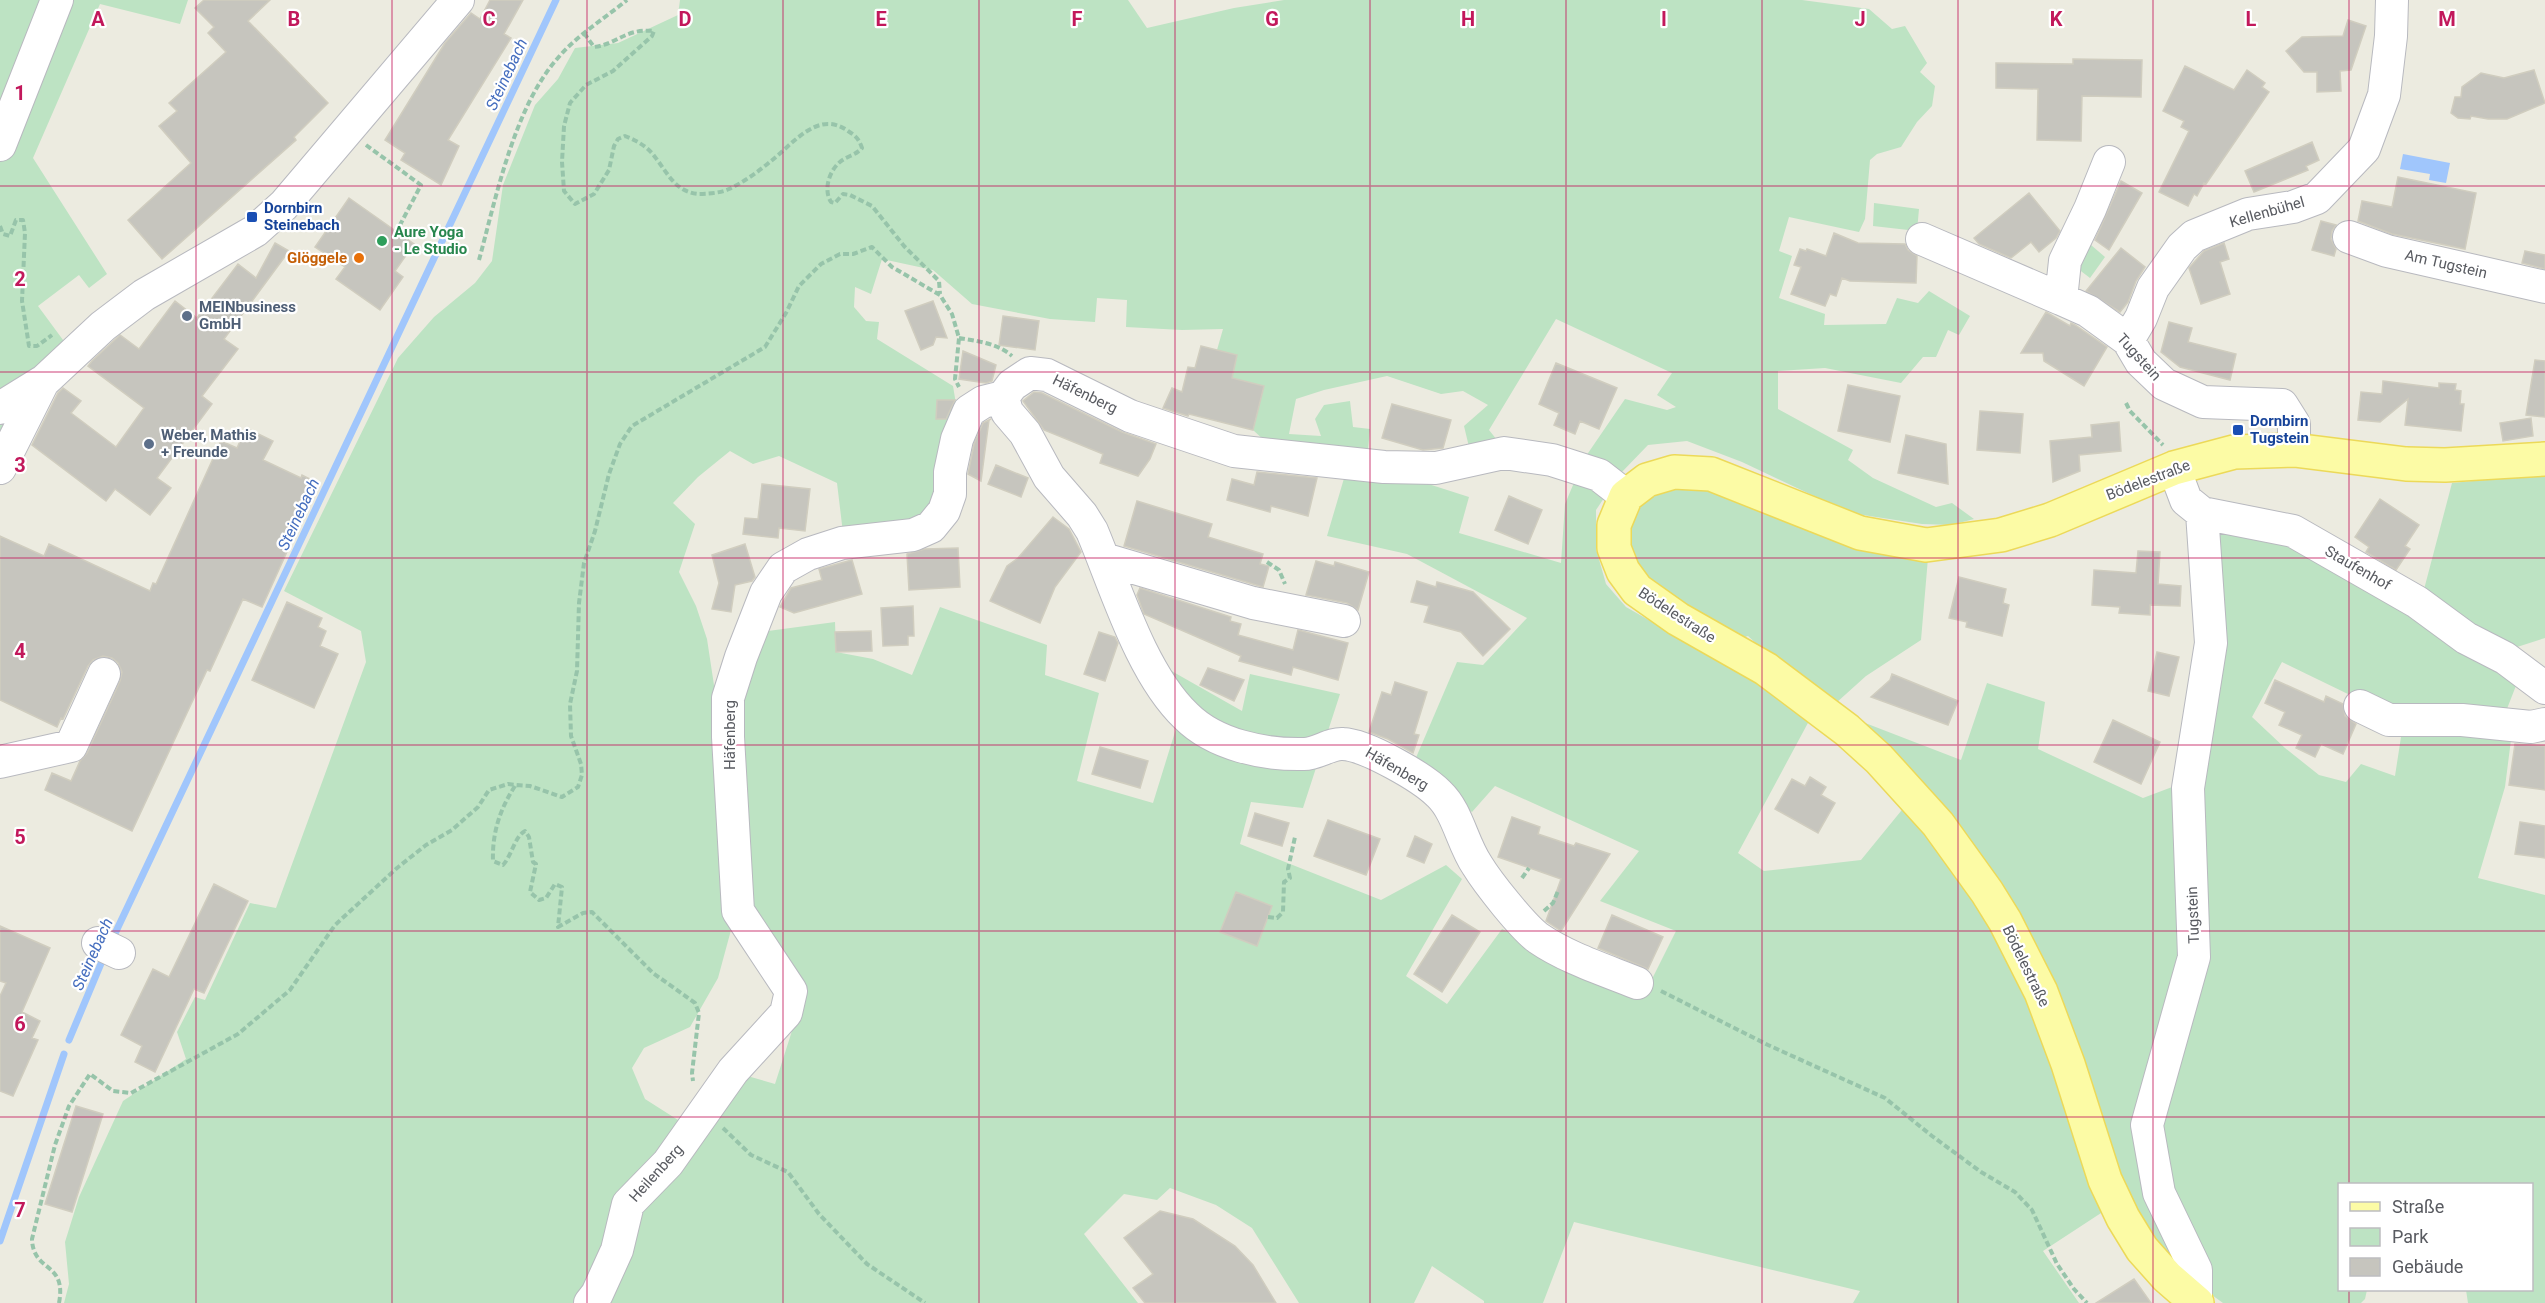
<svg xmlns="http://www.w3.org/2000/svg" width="2545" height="1303" font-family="Roboto,sans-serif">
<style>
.green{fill:#bde3c3;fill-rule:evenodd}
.water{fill:#a0c6fc}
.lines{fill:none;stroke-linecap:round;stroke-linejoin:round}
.stream{stroke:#a0c6fc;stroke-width:7}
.building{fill:#c6c5be;stroke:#d0cdbf;stroke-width:1.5}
.minor-casing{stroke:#b8b9bf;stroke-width:34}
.major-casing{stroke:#ecd959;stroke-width:36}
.path{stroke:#97c4aa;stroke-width:4;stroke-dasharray:6 3;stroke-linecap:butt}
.minor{stroke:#fff;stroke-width:32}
.major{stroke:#fcfba5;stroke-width:33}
.grid{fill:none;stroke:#c2185b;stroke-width:1.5;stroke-opacity:0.55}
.transit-dot{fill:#1a4fb4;stroke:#fff;stroke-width:2}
.leisure-dot{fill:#2e9e5b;stroke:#fff;stroke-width:2}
.food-dot{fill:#e8710a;stroke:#fff;stroke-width:2}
.service-dot{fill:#5c6f8a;stroke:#fff;stroke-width:2}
.labels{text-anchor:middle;stroke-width:4.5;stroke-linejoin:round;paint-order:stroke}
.transit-label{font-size:15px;font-weight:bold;fill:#164399;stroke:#fff;text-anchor:start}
.street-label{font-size:15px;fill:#595b61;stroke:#fff}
.leisure-label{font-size:15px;font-weight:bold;fill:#27864d;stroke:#fff;text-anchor:start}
.food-label{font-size:15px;font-weight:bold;fill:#c56008;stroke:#fff;text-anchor:end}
.service-label{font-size:15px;font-weight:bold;fill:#4e5e75;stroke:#fff;text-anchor:start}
.water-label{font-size:16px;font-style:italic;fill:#446dbe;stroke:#fff}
.grid-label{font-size:20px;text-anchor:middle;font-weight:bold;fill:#c2185b;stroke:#fff;stroke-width:4.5;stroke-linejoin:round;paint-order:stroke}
</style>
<rect width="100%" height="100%" fill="#ecebe0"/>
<path class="green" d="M0,0H188L180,24L100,4L33,158L107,274L89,288L79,275L38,306L66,344L0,447Z
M680,0H1128L1147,28L1234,8L1284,0H1802L1869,9L1892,29L1905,26L1927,63L1920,72L1935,86L1932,106L1917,122L1901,147L1877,154L1870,160L1865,219L1859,232L1789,217L1779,251L1792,256L1779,298L1825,314L1824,325L1886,324L1897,298L1918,303L1929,291L1970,316L1959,335L1948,330L1936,357H1923L1901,383L1825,368L1778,371V409L1853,450L1848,460L1873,478L1936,507L1952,503L1974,519L1951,525L1922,524L1850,513L1742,462L1687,441L1648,445L1620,474L1596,510V549L1606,584L1626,607L1750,678L1809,721L1738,853L1764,871L1861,860L1919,789L1860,721L1961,760L1987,683L2045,702L2038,749L2143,798L2196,778L2211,522L2268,531L2519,678L2503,719L2383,711L2282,662L2252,717L2285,748L2319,775L2346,782L2361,764L2395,776L2403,724L2512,732L2505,787L2478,878L2545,895V1303H2468L2466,1290H2532V1184H2340V1290H2367L2365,1299L2361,1303H2223L2162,1259L2124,1198L2043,1251L2079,1303H1853L1860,1291L1574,1222L1543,1303H1484V1301L1432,1266L1414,1303H1299L1252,1228L1216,1205L1170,1188L1157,1200L1124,1194L1084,1234L1138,1303H64L69,1284L65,1242L79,1197L123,1101L186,1059L177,1032L195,997L205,1000L250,903L276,908L366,662L361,631L284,591L398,358L434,317L475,283L492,261L503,185L535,105L558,79L575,48L618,43L678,15ZM882,259L933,270L972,304L1050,319L1095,322L1097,298L1127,300L1126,327L1182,330L1223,329L1217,350L1237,355L1232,378L1264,386L1253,430L1265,441L1368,450L1370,429L1353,427L1350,401L1324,405L1315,419L1321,436L1289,434L1296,399L1324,390L1387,376L1441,394L1463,391L1488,405L1464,426L1469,447L1497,440L1489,430L1556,319L1672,373L1657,395L1676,407L1667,410L1625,399L1584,459L1565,504L1561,563L1459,533L1469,497L1419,481L1345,475L1327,536L1407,554L1527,618L1483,665L1457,662L1412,767L1472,812L1495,786L1639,851L1600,901L1676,931L1643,997L1502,929L1447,1004L1406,976L1462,879L1446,865L1381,900L1240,844L1251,802L1303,808L1340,694L1250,674L1242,711L1161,665L1183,706L1153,803L1077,781L1099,693L1045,675L1047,645L940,607L912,675L873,659L836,652L835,622L768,631L717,705L707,639L696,606L679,572L695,524L673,503L698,477L730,451L753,464L779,456L837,483L843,533L929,516L958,416L953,386L877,339L879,322L866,321L854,307L855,287L871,294ZM734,919L799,1009L775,1084L737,1073L689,1127L645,1099L632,1068L644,1048L690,1027L718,978Z
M1874,203L1919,209L1917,231L1873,226Z
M2084,239L2105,257L2090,278L2073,265Z
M2545,474V638L2514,648L2422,597L2452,483Z
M1707,487L1928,558L1921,640L1866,676L1836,703L1779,664L1748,636L1742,638L1656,590L1637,568L1629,543L1632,517L1648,498L1666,488Z"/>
<path class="water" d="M2403,154L2450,163L2446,183L2429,180L2430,174L2400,169Z"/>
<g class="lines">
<path class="stream" d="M111,942L556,0
M69,1040L105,954
M0,1241L64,1054"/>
</g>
<path class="building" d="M204,0H270L248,21L328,103L294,137L296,140L162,259L128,220L191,163L159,126L177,111L169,103L226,52L208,33L214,27L195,8Z
M490,0H523L504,34L511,38L448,140L459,146L441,185L401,160L405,153L385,140L445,43L471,13L480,19Z
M2348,20L2366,26L2351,70L2340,71L2341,91L2317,92V72H2304L2286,51L2302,37L2343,36Z
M2073,59L2142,60L2141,97L2082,96L2081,141L2037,140L2038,89L1996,88V63L2073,64Z
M2185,66L2234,90L2247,70L2265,83L2262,87L2269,92L2206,184L2204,183L2197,196L2194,194L2188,206L2159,192L2189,131L2181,127L2184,121L2163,111Z
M2534,70L2545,103L2507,119H2488L2471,116L2470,119L2458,118L2451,113L2455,97H2461L2462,87L2481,73L2504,78Z
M2312,142L2319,160L2306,166L2308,170L2254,192L2245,171Z
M2398,177L2476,193L2465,249L2392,234L2358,221L2362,201L2392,207Z
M2121,181L2142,193L2109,250L2095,240Z
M2029,193L2060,231L2056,238L2039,252L2031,242L2011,258L1979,244L1974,238Z
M349,198L414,244L395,271L403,277L380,310L336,279L345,267L315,247Z
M2321,221L2336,225L2332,231L2331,239L2336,249L2334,256L2312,250Z
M1834,233L1858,243L1905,244L1908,250L1917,256L1916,283L1850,281L1842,278L1836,296L1830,294L1825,306L1791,294L1801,267L1794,265L1800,249L1806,251L1807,249L1826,256Z
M275,243L289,251L224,339L238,349L202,396L212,404L157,478L171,488L150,515L115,489L106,501L32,445L58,393L63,388L81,401L71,413L116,447L144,408L88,366L92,361L120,335L139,349L175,301L197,318L238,264L256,278Z
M2224,243L2229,259L2220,262L2230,294L2201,304L2189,268L2204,251Z
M2121,248L2145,267L2136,281L2128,302L2120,312L2086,291Z
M2525,251L2545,255V269L2522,263Z
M933,301L947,338L936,337L933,345L921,350L905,311Z
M2046,312L2070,326L2071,323L2075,325L2107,347L2084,386L2044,361L2043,353H2021Z
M1003,316L1039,321L1035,350L999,345Z
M2169,322L2192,328L2188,342L2236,354L2230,380L2180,367L2161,352Z
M1201,346L1237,355L1232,378L1264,386L1253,430L1189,414L1188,416L1163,408L1172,388L1182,392L1188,367L1195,368Z
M963,351L996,365L992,381L986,383L959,379Z
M2535,360L2545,361V417L2526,415Z
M1556,363L1617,388L1599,429L1580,421L1575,434L1554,425L1559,413L1539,404Z
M2383,381L2439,388V383L2456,384L2455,390L2461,391L2460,404H2464L2461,431L2405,425L2408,399L2380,422L2358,420L2361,392L2382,394Z
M1848,385L1900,396L1890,442L1838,431Z
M1034,392L1042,393L1122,432L1156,444L1150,459L1138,476L1100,463L1103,454L1044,430L1023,401Z
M937,400H955L946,419H936Z
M1392,404L1451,420L1443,448L1423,450L1382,438Z
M1980,411L2023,414L2020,453L1977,450Z
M2531,418L2533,436L2503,441L2500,423Z
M991,419L989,420L981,481L968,474L974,444L983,423Z
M2119,422L2121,451L2079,455L2080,471L2053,482L2050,441L2092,437L2091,425Z
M246,428L273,441L263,460L301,478L302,475L318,483L262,607L243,599L210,671L207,670L132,831L45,790L52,773L71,781L80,761L87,753L120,681L122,672L118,663L112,658L103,656L93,660L88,666L63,719L61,718L57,727L0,700V536L44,556L49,544L150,591L153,583L156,584L221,441L237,448Z
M1906,435L1946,444L1948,484L1898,473Z
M996,465L1028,478L1021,497L988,484Z
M1257,472L1317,478L1308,516L1271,506L1270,512L1227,500L1232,479L1254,485Z
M762,484L810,489L805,531L779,528L778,538L743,534L745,518L758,519Z
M1509,496L1542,510L1528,544L1495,530Z
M2380,499L2419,525L2405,546L2410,549L2396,570L2366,552L2369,547L2355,537Z
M1137,501L1212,524L1208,537L1263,554L1260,564L1269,566L1263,587L1124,546Z
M1053,517L1069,529L1081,552L1055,587L1040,623L990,601L1007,566L1018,558Z
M745,544L755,577L752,581L735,585L731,612L712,609L719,583L712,555Z
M958,548L960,587L909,590L907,554L925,549Z
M2138,551L2160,552L2158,584L2181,586L2180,606L2150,605V615L2119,613L2120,607L2092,605L2094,570L2136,573Z
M852,560L862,594L794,613L780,607L791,588L822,580L819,569Z
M1316,561L1334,566L1335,562L1369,572L1358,610L1347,603L1306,595Z
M1959,577L2006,589L2003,603L2009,605L2002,636L1966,627L1967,622L1949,618Z
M1417,581L1436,587L1437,582L1473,592L1510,629L1483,656L1461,632L1424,622L1429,606L1411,602Z
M1140,588L1231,617L1230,621L1241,624L1238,635L1293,650L1298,630L1348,643L1338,680L1293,667L1291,675L1239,661L1241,656L1144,614L1137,595Z
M287,602L322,618L318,627L326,631L320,646L338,654L314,708L252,680Z
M913,606L914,636H908V645L883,646L881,608Z
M871,631L872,651L836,652L835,632Z
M1099,632L1115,637L1118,643L1105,681L1084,674Z
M2157,652L2179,657L2169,696L2148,691Z
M1208,668L1244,680L1234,701L1200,685Z
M1892,674L1958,701L1948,725L1871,697L1890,680Z
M2275,680L2324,702L2326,696L2343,704L2345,716L2356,724L2343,754L2321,744L2315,757L2296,748L2302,735L2279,725L2285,712L2265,703Z
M1395,682L1427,692L1414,734L1419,735L1413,753L1388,739L1369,732L1382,692L1391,695Z
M2113,720L2160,742L2141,784L2094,762Z
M2515,744L2545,746V790L2509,785Z
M1100,747L1148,761L1140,788L1092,774Z
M1810,777L1826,787L1821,795L1835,803L1818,833L1775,809L1792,779L1805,786Z
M1255,813L1289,823L1282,846L1248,836Z
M1512,817L1540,827L1538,834L1574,846L1576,843L1610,854L1561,931L1546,921L1561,879L1498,857Z
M1328,820L1380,839L1366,875L1314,856Z
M2520,822L2545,826V858L2515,854Z
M1415,836L1432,844L1424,863L1407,856Z
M214,884L248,901L204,993L194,989L155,1072L135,1062L142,1046L121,1035L153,969L169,977Z
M1236,892L1272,906L1257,946L1220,932Z
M1452,915L1480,932L1442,992L1414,974Z
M1612,915L1663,937L1648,969L1598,948Z
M0,926L50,948L22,1012L40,1021L32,1038L38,1040L13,1096L0,1091V996L6,983L0,981Z
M76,1106L103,1114L72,1212L45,1204Z
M1160,1211L1193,1219L1235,1246L1253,1265L1276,1303H1145L1133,1288L1153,1274L1124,1238Z
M2134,1279L2151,1303H2096Z"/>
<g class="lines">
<g class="minor-casing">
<path id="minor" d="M0,145L57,0
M2109,162L2090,209L2065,261L2061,299L2088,311L2128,340L2141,362L2164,384L2203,402L2282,405L2294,424V450
M2349,237L2387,251L2545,287
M1922,239L2061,299
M2128,340L2141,318L2153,288L2182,247L2194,236L2248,214L2293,207L2317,198L2364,149L2384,95L2391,36L2392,0
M1003,397L1007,412L1025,433L1049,477L1082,515L1092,531C1116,588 1141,673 1186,716C1215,745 1264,755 1304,754C1317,754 1331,743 1343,744C1366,745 1422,777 1439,794C1458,812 1462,843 1477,865C1488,883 1522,926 1538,938C1567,958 1605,970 1637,983
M0,408L42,382
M0,468L43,382L103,326L144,295L255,231L284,205L458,0
M2174,468L2186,500L2202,513L2293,531L2417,602L2466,638L2505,658L2545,688
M1104,559L1253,603L1344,621
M2360,706L2389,720H2462L2531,727L2545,724
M0,762L71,746L104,674
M98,943L119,953
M2196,1302V1270L2159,1193L2147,1125L2194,957L2188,788L2211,643L2202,513
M590,1303L597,1294L617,1250L628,1204L668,1163L733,1071L786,1013L791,991L738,911L728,737V698L741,657L766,593L783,568L808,554L842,543L913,535L931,527L944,511L950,494V472L957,439L969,411L983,402L1003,397L1012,385L1030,373L1047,375L1130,416L1234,451L1384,467L1436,468L1504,453L1552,460L1599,475L1626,496"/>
</g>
<g class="major-casing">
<path id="major" d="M2197,1303L2167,1277L2142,1249L2123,1218L2105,1180L2068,1064L2041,992L2005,921L1987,892L1938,824L1879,759L1847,730L1766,669L1678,619L1637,590L1623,571L1614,548V525L1626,496L1647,480L1674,472L1711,474L1860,533L1926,545L2001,535L2050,520L2174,468L2234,452L2294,450L2406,464L2445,465L2545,459"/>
</g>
<path class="path" d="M584,33L594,47C618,44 625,28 654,31L652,36L613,71L586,85L570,103L564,126L562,162L564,191L575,204L594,194L609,170L614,146L618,139L625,136C637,141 647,146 655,157C667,172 675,192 698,194C707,194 721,193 729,189C744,182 759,171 771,161C793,144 818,109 848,131C856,136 859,139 862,148C856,154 854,154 846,158C831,165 822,188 831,202L835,203L843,194L850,195L872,206L904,246L939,281L940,294
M366,145L421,185L400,225
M0,226L3,234L10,236L16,220H23L25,233L22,301L29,346H37L52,335
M479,260C496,198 514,108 557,59C577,35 604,19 627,0
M959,338C977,341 997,343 1012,356
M2126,403L2130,411L2163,445
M1267,562L1279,570L1285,584
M515,786C500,809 492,833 493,861L503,865C512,855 515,836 525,831L529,837L533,862L536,864L530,892L539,900L546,898L555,884L562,887L558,927L583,913L592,912L653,973L695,1003L699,1013L692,1073L693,1081
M1522,878L1529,868
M1544,911L1553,903L1558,891
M1268,917L1277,918L1283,912L1284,882L1290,878L1288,869L1295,837
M1661,991L1768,1045L1885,1098L1932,1136L1981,1172L2015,1192L2032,1210L2057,1264L2074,1289L2087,1303
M723,1128L751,1155L788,1172L819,1214L867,1264L925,1303
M59,1303C67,1261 33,1273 32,1239L55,1145L69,1106L90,1074L113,1091L131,1093L238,1034L290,990L335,925L397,868L426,845L452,830L478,807L489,790L508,784L515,785L530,786L562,797L578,787L582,775L581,764L571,736L570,704L577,671L579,603L584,563L595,531L609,474L620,444L632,426L765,347L786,313L799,286L821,264L840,254H853L872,247L892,267L940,295L952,314L959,338L955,379L959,387"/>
<use href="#minor" class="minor"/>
<use href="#major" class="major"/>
</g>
<path class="grid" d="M196,0V1303M392,0V1303M587,0V1303M783,0V1303M979,0V1303M1175,0V1303M1370,0V1303M1566,0V1303M1762,0V1303M1958,0V1303M2153,0V1303M2349,0V1184M0,186H2545M0,372H2545M0,558H2545M0,745H2545M0,931H2545M0,1117H2545M2349,1290V1303"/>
<g class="transit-dot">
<rect x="246" y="211" width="12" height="12" rx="3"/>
<rect x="2232" y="424" width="12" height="12" rx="3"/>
</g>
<circle class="leisure-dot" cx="382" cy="241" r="6"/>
<circle class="food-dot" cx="359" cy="258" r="6"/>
<g class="service-dot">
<circle cx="187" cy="316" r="6"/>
<circle cx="149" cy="444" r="6"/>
</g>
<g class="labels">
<g class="transit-label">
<text x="264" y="213">Dornbirn<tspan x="264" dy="17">Steinebach</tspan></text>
<text x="2250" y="426">Dornbirn<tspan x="2250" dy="17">Tugstein</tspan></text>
</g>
<g class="street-label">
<text transform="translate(2267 212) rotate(-16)" y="5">Kellenbühel</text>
<text transform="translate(2446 264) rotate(13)" y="5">Am Tugstein</text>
<text transform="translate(2139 357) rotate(48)" y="5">Tugstein</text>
<text transform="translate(1085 394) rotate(26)" y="5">Häfenberg</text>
<text transform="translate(2148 480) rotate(-21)" y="5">Bödelestraße</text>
<text transform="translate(2358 568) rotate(30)" y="5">Staufenhof</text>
<text transform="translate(1677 615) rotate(33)" y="5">Bödelestraße</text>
<text transform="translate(730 735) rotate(-90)" y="5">Häfenberg</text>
<text transform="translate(1397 769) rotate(30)" y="5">Häfenberg</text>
<text transform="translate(2193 915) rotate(-92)" y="5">Tugstein</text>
<text transform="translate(2026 966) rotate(64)" y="5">Bödelestraße</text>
<text transform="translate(656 1173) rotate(-48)" y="5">Heilenberg</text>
</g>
<g class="leisure-label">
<text x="394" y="237">Aure Yoga<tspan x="394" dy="17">- Le Studio</tspan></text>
</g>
<g class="food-label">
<text x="347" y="263">Glöggele</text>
</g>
<g class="service-label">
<text x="199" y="312">MEINbusiness<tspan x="199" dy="17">GmbH</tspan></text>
<text x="161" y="440">Weber, Mathis<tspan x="161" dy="17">+ Freunde</tspan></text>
</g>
<g class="water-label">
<text transform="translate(506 74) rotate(-65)" y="6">Steinebach</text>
<text transform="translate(298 514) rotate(-65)" y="6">Steinebach</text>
<text transform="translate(92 954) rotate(-66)" y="6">Steinebach</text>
</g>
</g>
<g class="grid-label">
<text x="98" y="26">A</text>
<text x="294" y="26">B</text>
<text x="489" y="26">C</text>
<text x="685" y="26">D</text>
<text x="881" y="26">E</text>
<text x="1077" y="26">F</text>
<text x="1272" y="26">G</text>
<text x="1468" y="26">H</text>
<text x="1664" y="26">I</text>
<text x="1860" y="26">J</text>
<text x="2056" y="26">K</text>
<text x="2251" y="26">L</text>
<text x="2447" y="26">M</text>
<text x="20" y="100">1</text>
<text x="20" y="286">2</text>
<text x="20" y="472">3</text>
<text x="20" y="658">4</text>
<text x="20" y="844">5</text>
<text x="20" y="1031">6</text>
<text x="20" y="1217">7</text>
</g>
<rect x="2338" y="1183" width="195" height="108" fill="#ffffff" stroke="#bdbdc0" stroke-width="1.5"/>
<rect x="2350" y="1202" width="30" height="9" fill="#fcfba5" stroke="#bdbdc0" stroke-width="1.5"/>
<text x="2392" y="1213" font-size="18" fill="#595b61">Straße</text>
<rect x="2350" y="1228" width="30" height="18" fill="#bde3c3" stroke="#bdbdc0" stroke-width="1.5"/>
<text x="2392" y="1243" font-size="18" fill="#595b61">Park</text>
<rect x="2350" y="1258" width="30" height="18" fill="#c6c5be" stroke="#bdbdc0" stroke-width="1.5"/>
<text x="2392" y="1273" font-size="18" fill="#595b61">Gebäude</text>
</svg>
